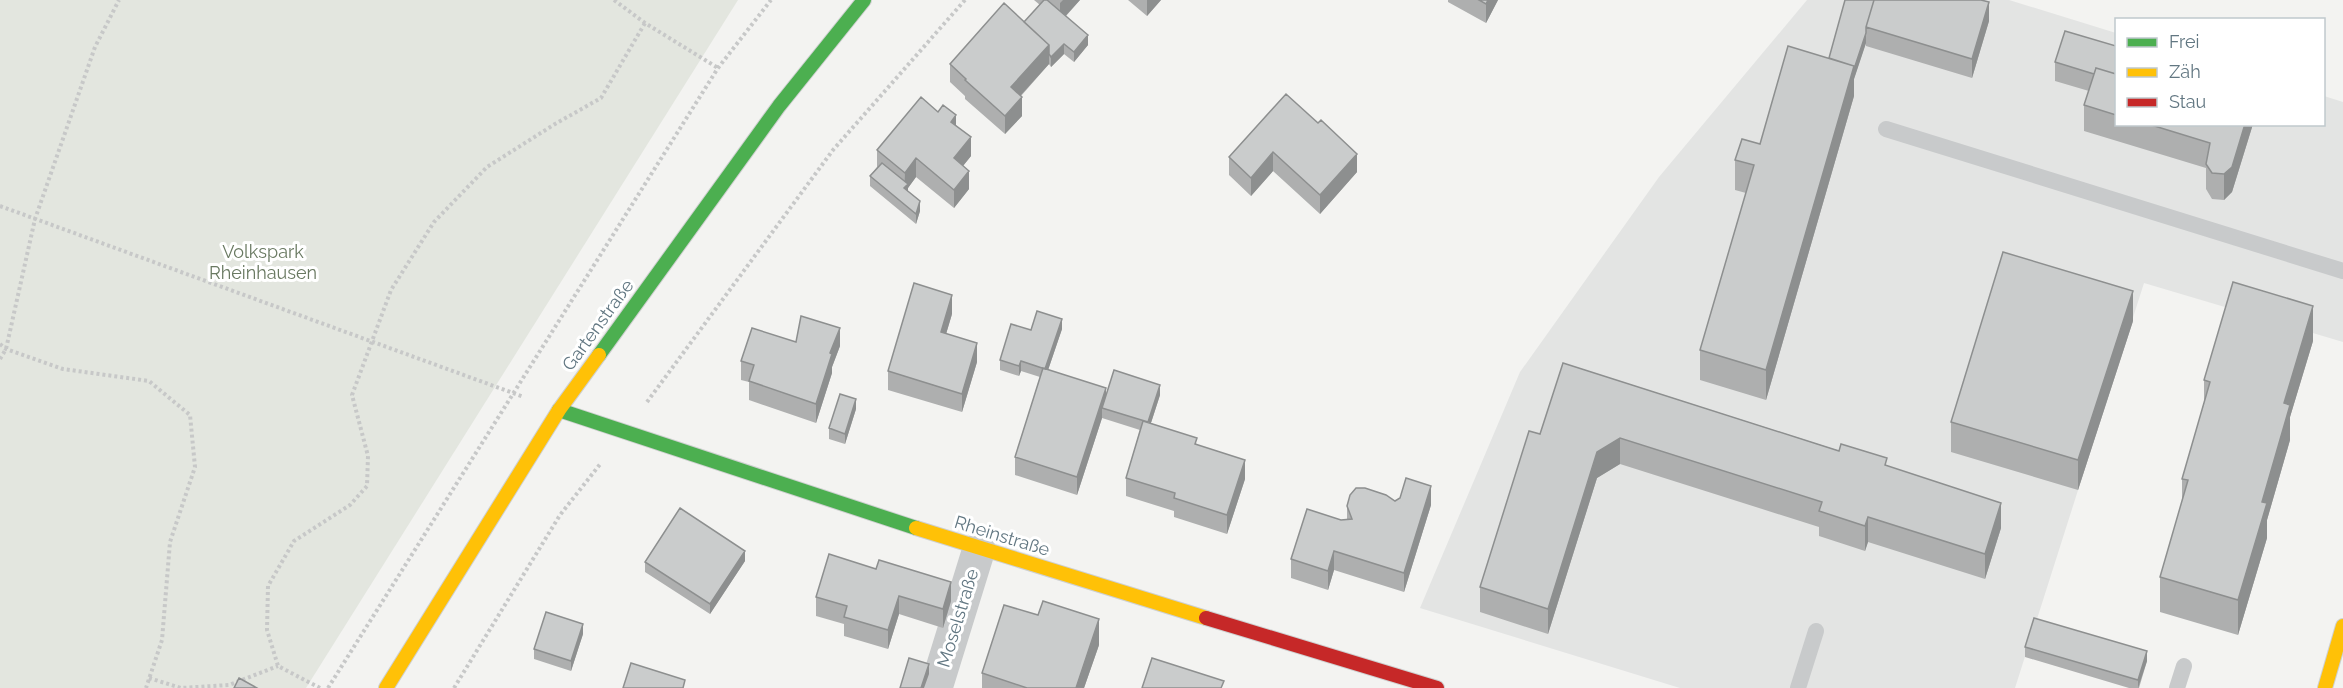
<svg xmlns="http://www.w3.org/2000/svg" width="2343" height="688" font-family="Raleway,sans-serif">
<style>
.built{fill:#e3e4e3}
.green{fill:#e3e6df}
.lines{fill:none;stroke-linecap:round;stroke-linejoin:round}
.fast-casing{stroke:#ced0d0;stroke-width:16}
.slow-casing{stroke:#ced0d0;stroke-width:16}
.jam-casing{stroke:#ced0d0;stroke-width:16}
.path{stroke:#c7c8c8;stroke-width:4;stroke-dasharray:3 3;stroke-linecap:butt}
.lane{stroke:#c8cacb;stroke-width:16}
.street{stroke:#c8cacb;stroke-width:33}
.fast{stroke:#4caf50;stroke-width:14}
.slow{stroke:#ffc107;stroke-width:14}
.jam{stroke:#c62828;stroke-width:14}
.wall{fill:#aeafaf}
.shaded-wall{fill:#8d8f8f}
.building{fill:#cacccc;stroke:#8d8f8f;stroke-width:1.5}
.labels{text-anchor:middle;stroke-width:6;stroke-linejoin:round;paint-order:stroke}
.park-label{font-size:18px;fill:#697961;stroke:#fff}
.street-label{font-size:18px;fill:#627782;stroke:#fff}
</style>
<rect width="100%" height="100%" fill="#f3f3f1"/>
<path class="built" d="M1807,0H2009L2116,33V124H2324V96L2343,102V342L2144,283L2015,688H1680L1420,608L1520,372L1659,177Z"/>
<path class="green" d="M0,0H738L306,688H0Z"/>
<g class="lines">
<g class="fast-casing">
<path id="fast" d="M599,355L779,106L864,0
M559,410L916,528"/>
</g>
<g class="slow-casing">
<path id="slow" d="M916,528L1206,618
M386,688L559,410L599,355
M2325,688L2343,626"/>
</g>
<g class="jam-casing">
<path id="jam" d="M1206,618L1437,688"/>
</g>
<path class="path" d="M614,0L645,23L718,68
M0,206L524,397
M0,344L6,349L63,369L149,381L190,415L195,467L170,542L162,640L146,688
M0,359L6,349L35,219L95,47L119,0
M647,402L833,150L965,0
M149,678L181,688L229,685L278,666
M320,688L278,666L267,630L268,586L294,541L350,505L367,486L368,456L352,395L391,290L434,222L487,167L555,124L601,98L645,23
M328,688L718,68L771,0
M454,688L560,515L601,463"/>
<path class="lane" d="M1886,129L2343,271
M1798,688L1816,631
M2177,688L2184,666"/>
<path class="street" d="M936,688L979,549"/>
<use href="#fast" class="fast"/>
<use href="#slow" class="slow"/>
<use href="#jam" class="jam"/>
</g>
<path class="wall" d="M1034,0H1080L1066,16L1088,45L1074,62L1064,54L1051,67L1049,64L1021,96L1022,116L1005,134L965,99V96L950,82V64L1024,22L1040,5Z
M1128,0H1161L1147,16Z
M1448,0H1498L1486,23L1448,2Z
M1845,0L1989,21L1972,78L1866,46V43L1854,79V96L1766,400L1700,380V350L1746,193L1735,190V160L1760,144L1829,58Z
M2116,46V124H2253L2232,192L2224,200L2212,199L2206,189V168L2084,131V105L2089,91L2055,81V62Z
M1286,94L1357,172L1320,214L1273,171L1251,196L1229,175V157Z
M956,125L971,156L963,166L969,189L954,208L916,177L908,188V191L920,211L916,224L870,186V176L877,167V150Z
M952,314L946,334L977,362L962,412L888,390V371Z
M2133,321L2078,490L1951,452V422Z
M1062,329L1048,370L1106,397L1160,395L1151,423L1197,444L1245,479L1227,534L1174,517V511L1126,496V478L1140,430L1102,418L1077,495L1015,475V457L1040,377L1021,371L1019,376L1000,370V360L1031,330Z
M2313,341L2290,417V440L2267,520V538L2238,635L2160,612V577L2182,501V479L2204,403V380Z
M796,342L840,346L832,367V373L816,423L749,400V382L741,380V361Z
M1563,363L1887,466L2001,528L1985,579L1868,542L1865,551L1819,536V527L1620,464L1597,478L1548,634L1480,612V587L1540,434Z
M856,409L845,444L829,439V428Z
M1395,501L1431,505L1404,592L1334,570L1328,590L1291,578V559L1341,520L1347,519V506Z
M829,554L951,601L943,628L899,614L888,649L844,636V624L816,616V597Z
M745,561L710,614L645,572V562Z
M583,634L571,671L534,659V649Z
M1099,645L1084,688H982V673Z
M2025,647L2147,661L2139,688H2129L2025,657Z"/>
<path class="shaded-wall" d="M1063,0H1080L1060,22V3Z
M1147,0H1161L1147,16Z
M1488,0H1498L1486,23V4Z
M1989,2V21L1972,78V59Z
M1866,33V43L1854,79V96L1766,400V370L1854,66Z
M1088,35V45L1074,62V52Z
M1064,44V54L1051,67V57Z
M1049,45V64L1011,106V87Z
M1022,97V116L1005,134V116Z
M956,115V134L951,122Z
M2245,124H2253L2232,192L2224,200V174Z
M971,137V156L954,177V158Z
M1273,152V171L1251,196V178Z
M1357,154V172L1320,214V195Z
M916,158V177L908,188V194L904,198L905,173Z
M969,171V189L954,208V190Z
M920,201V211L916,224V214Z
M2133,291V321L2078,490V460Z
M952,295V314L941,351V332Z
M2313,306V341L2290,417V440L2267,520V538L2238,635V600L2262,502L2284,403Z
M1062,319V329L1045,379V369Z
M840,328V346L832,367V373L816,423V404L830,353Z
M977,343V362L962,412V394Z
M1021,361V371L1019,376V366Z
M1160,385V395L1148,432V422Z
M1106,388V407L1102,408V418L1077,495V477Z
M856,399V409L845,444V434Z
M1620,438V464L1597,478L1548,634V609L1597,452Z
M1245,460V479L1227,534V515Z
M1431,486V505L1404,592V573Z
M2001,503V528L1985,579V554Z
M1868,517V542L1865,551V526Z
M745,551V561L710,614V604Z
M1334,551V570L1328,590V571Z
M951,582V601L943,628V609Z
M899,596V614L888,649V630Z
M1099,619V645L1084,688H1076Z
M583,624V634L571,671V661Z
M2147,651V661L2138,688V680Z
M929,664V674L924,688H921Z"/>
<path class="building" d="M1044,0H1047L1088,35L1074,52L1064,44L1051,57L1049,54V45L1024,22Z
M1479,0H1488L1486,4Z
M1845,0H1874L1866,27V33L1854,69V66L1829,58Z
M1874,0H1981L1989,2L1972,59L1866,27Z
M1004,3L1049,45L1011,87L1022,97L1005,116L965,80L966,79L950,64Z
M2065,31L2116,46V74L2096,68L2094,74L2055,62Z
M1788,46L1854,66L1766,370L1700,350L1754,165L1735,160L1742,139L1760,144Z
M2096,68L2116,74V115L2084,105Z
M1286,94L1318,123L1321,120L1357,154L1320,195L1273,152L1251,178L1229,157Z
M921,97L938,112L943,105L956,115L951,122L971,137L954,158L969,171L954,190L916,158L905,173L877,150Z
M2148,124H2245L2232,167L2224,174L2212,173L2206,164L2210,143Z
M882,163L908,184L904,188L920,201L916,214L870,176Z
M2003,252L2133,291L2078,460L1951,422Z
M2233,282L2313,306L2284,403L2290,405L2262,502L2267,503L2238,600L2160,577L2188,480L2182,479L2210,382L2204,380Z
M914,283L952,295L941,332L977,343L962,394L888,371Z
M1037,311L1062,319L1045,369L1021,361L1019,366L1000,360L1011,324L1031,330Z
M801,316L840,328L830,353L832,354L816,404L749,381L754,365L741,361L752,328L796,342Z
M1563,363L1839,451L1841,444L1887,458L1885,465L2001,503L1985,554L1868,517L1865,526L1819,511L1822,502L1620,438L1597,452L1548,609L1480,587L1529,431L1540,434Z
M1043,368L1106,388L1077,477L1015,457Z
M1114,370L1160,385L1148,422L1102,408Z
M840,394L856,399L845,434L829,428Z
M1143,421L1197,438L1195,444L1245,460L1227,515L1174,498L1175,493L1126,478Z
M1406,478L1431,486L1404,573L1334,551L1328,571L1291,559L1307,509L1341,520L1352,519L1347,506L1350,495L1356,488H1365L1386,495L1395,501L1400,498Z
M680,508L745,551L710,604L645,562Z
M829,554L876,569L879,560L951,582L943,609L899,596L888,630L844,617L847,606L816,597Z
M1043,601L1099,619L1076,688H1027L982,673L1004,605L1038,615Z
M546,612L583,624L571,661L534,649Z
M2034,618L2147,651L2138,680L2025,647Z
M909,658L929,664L921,688H900Z
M1152,658L1224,681L1221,688H1142Z
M631,663L685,680L683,688H623Z
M239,678L257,688H234Z"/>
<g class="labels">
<g class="park-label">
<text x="263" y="258">Volkspark<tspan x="263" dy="21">Rheinhausen</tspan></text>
</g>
<g class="street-label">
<text transform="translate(598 325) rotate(-54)" y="6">Gartenstraße</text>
<text transform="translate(1002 536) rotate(17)" y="6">Rheinstraße</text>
<text transform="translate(958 618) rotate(-73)" y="6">Moselstraße</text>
</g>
</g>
<rect x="2115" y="18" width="210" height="108" fill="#ffffff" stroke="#c0c9cd" stroke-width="1.5"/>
<rect x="2127" y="38" width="30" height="9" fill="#4caf50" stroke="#c0c9cd" stroke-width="1.5"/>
<text x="2169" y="48" font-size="18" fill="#627782">Frei</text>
<rect x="2127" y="68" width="30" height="9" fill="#ffc107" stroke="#c0c9cd" stroke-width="1.5"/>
<text x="2169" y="78" font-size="18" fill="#627782">Zäh</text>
<rect x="2127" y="98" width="30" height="9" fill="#c62828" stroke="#c0c9cd" stroke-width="1.5"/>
<text x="2169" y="108" font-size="18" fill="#627782">Stau</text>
</svg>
